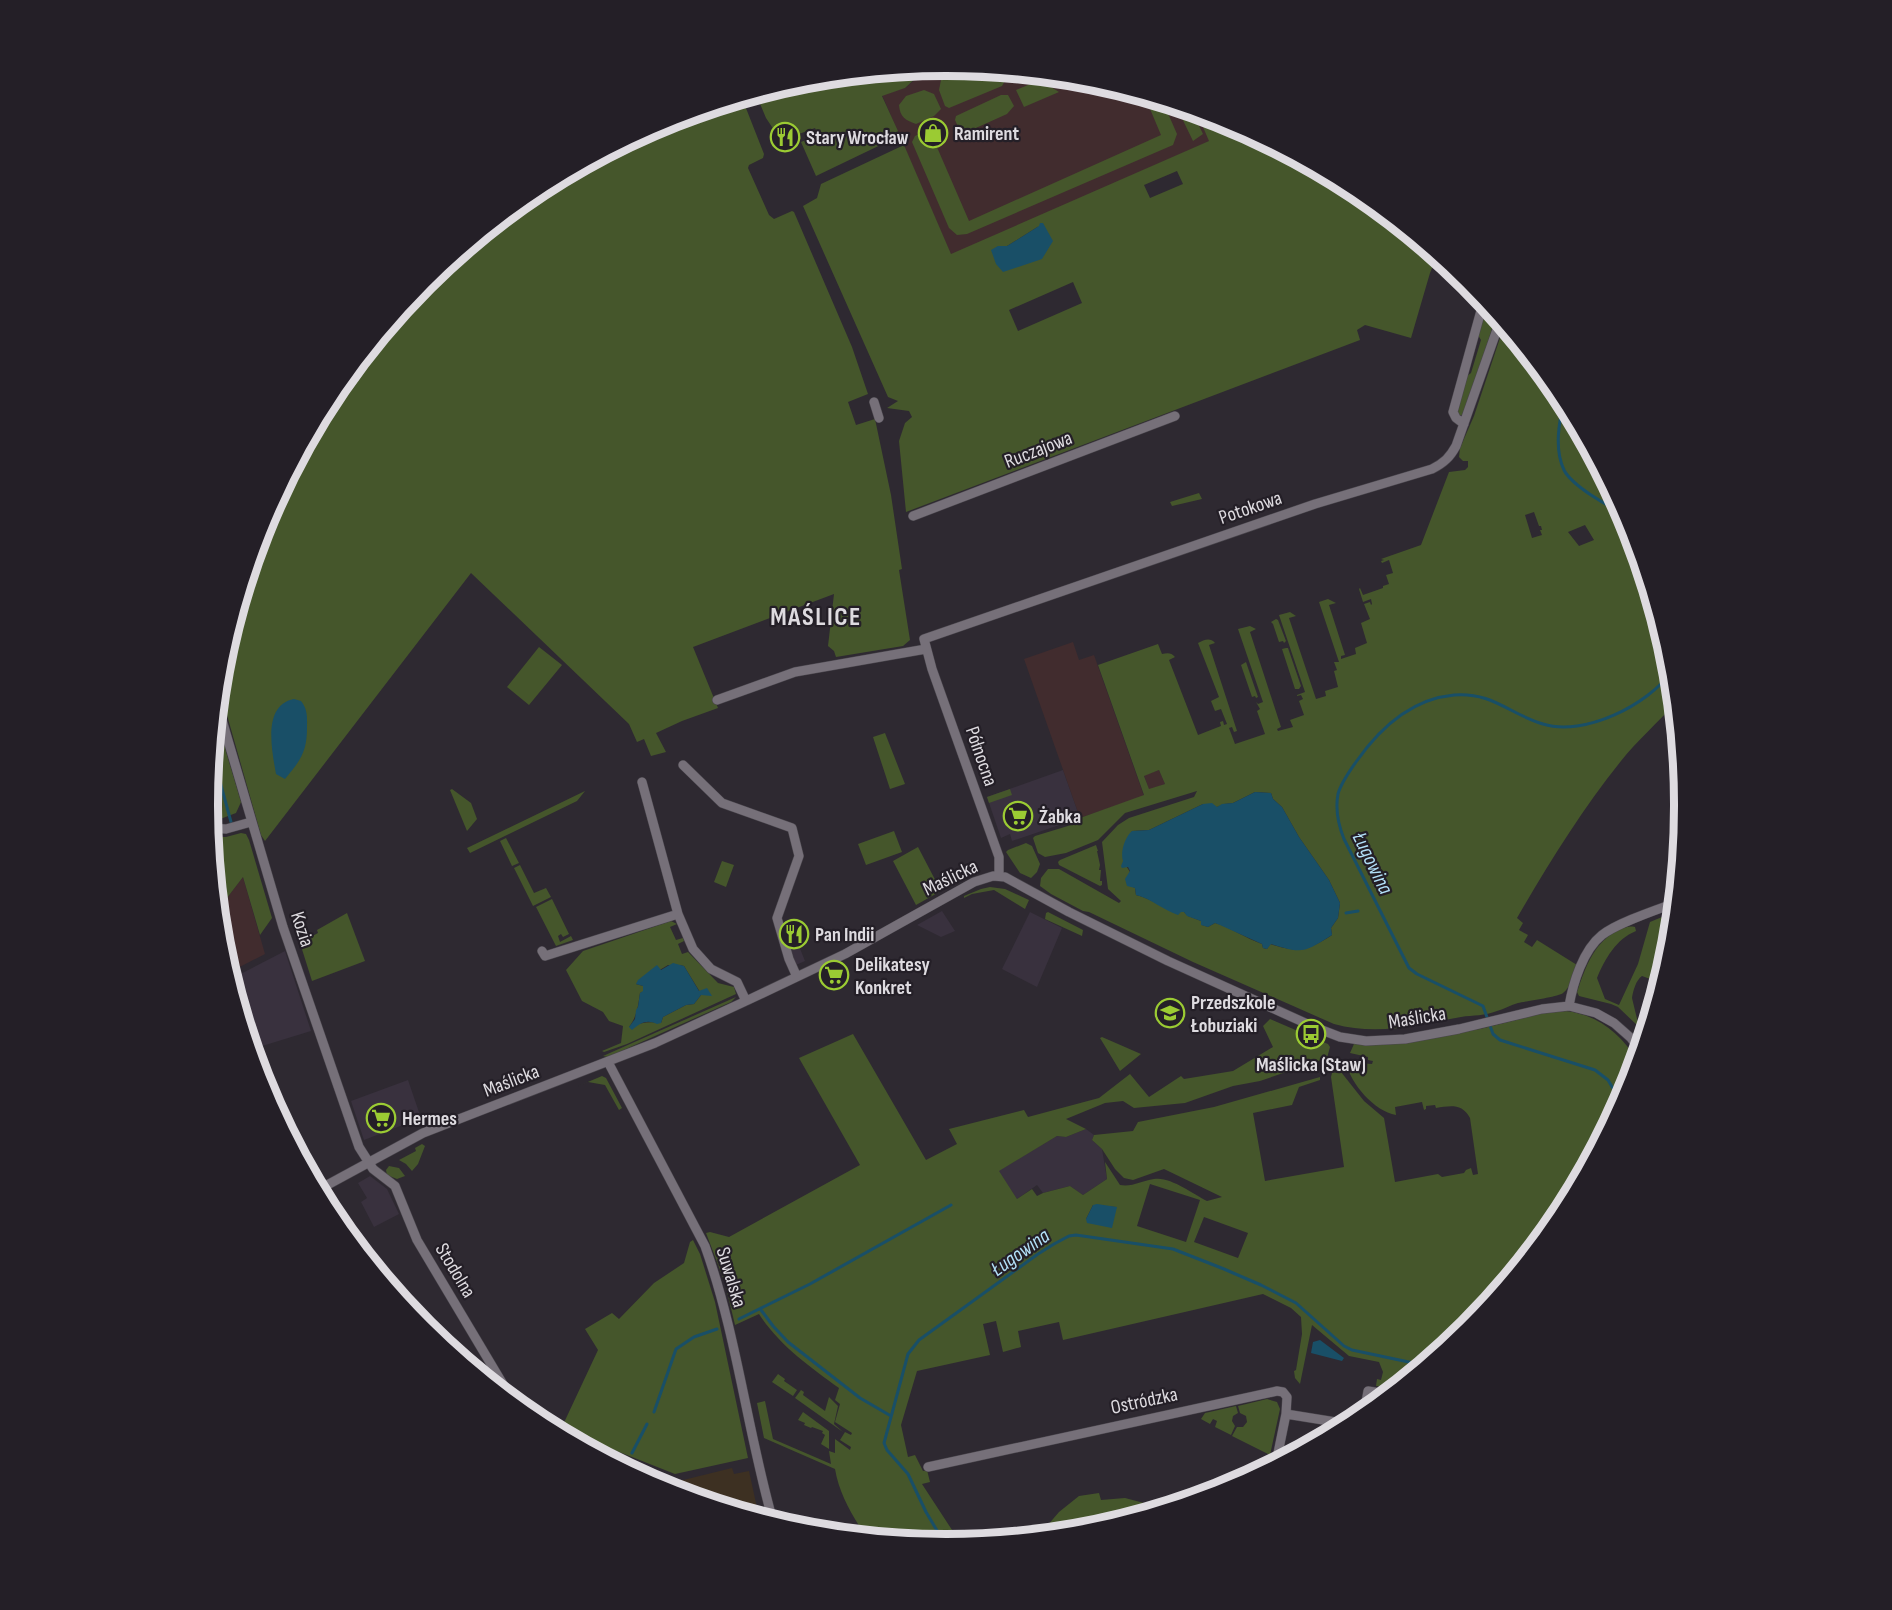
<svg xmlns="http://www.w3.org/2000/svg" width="1892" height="1610" font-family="'Sofia Sans Condensed',sans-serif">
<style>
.built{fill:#39313e}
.industrial{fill:#412c2e}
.education{fill:#3d3022}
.green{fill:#45562b;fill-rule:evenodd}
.water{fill:#194f67}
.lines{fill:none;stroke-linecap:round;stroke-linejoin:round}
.stream{stroke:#194f67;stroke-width:3}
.minor-casing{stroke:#4a464d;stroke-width:10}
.minor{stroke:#767079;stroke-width:9}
.labels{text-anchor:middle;stroke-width:4.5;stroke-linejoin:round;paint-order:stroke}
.poi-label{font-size:20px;font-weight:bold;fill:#dedbe0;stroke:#241f27;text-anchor:start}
.street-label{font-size:20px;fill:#dedbe0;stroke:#241f27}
.water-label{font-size:21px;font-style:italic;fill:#b2dff7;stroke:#241f27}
.district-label{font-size:26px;font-weight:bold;letter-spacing:1.5px;fill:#dedbe0;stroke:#241f27}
.rim{fill:none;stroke:#dedbe0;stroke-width:8}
</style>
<rect width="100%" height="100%" fill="#2e2931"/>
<path class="built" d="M1063,770L1080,818L1012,841L1010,834L1001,838L987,797Z
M942,911L955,931L941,937L917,925Z
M1030,912L1062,928L1037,987L1002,969Z
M797,941L805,961L796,965L789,944Z
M285,951L311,1031L252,1049L231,979Z
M408,1080L421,1118L364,1140L351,1101Z
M1086,1129L1094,1135L1092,1140L1102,1149L1107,1179L1083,1195L1070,1186L1043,1193L1037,1185L1017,1199L998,1171L1057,1136L1066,1137Z
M370,1176L387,1189L399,1214L374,1227L361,1202L367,1198L358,1183Z"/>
<path class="industrial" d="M946,66L1090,80L1197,113L1210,141L951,255L882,95L905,88L918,77L914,69Z
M1073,642L1079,660L1094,655L1144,796L1080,818L1024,659Z
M1159,770L1165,784L1149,790L1144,775Z
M243,877L265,954L228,973L221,949L217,911Z"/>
<path class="education" d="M732,1468L734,1474L749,1471L759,1517L659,1486Z"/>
<path class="green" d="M969,68L1001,71L1006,79L1002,86L949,108L945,106L939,90L941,80Z
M914,69L918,76L905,88L882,96L898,131L893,139L816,176L801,142L818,135L815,128L799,134L801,139L794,142L788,128L776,133L766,118L756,94L802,80Z
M1050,76L1080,79V83L1066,89Z
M1040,80L1059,92L1024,107L1016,90Z
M924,90L934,94L941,109L934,116L916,124C905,120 900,117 899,105L906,96Z
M1001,95H1008L1014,106L1007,114L967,132L960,131L955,120L956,116Z
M1145,97L1163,102L1177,134L1173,145L967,234L957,235L949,228L912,142L915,136L921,133L925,141L933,138L969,221L1161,135Z
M742,98L764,154L763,158L749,165L748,168L769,215L774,219L792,211L794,212L852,347L868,394L848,402L856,425L875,419L891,495L902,569L899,570L910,640L903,646L836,657L834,651L828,646L834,594L693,647L718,708L682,721L656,733L666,752L651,756L644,739L637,742L629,724L471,573L265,841L261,835L219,687L221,660L263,522L332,394L424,282L536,190L664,122Z
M1176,106L1192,111L1203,134L1193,141Z
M1197,113L1229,122L1357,191L1437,256L1430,273L1411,338L1365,325L1357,330L1360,340L906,512L899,441L905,423L912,417L909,411L887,408L898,401L888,397L803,206L817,198L821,184L904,145L951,254L1209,141ZM1177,171L1183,184L1150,198L1144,185ZM1039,226L996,264L998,246H1007ZM1073,282L1082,303L1018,331L1009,310Z
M1487,305L1496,316L1465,414L1460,416L1457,412L1467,376L1471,373L1481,340L1478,335Z
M1504,326L1561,395L1629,523L1671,661L1675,704C1657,723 1637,741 1621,761C1581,811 1549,863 1517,918L1523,923L1519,930L1528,935L1524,942L1532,947L1537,940L1577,965C1574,974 1571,987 1563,993C1558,997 1527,1001 1518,1003C1511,1005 1504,1009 1497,1011C1485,1016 1473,1015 1461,1017C1418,1025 1377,1036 1334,1024L1193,962L1089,912L1083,911L1051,894L1040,886L1041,878L1048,869H1059L1119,903L1121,901L1108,889L1102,842L1118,825L1129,818L1194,797L1197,791L1125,813L1098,840L1066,853L1045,857L1038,853L1033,838L1035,836L1081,822L1080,818L1144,795L1098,665L1158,644L1162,654C1167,653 1171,652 1175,657L1169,660L1198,735L1221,726L1220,722L1223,721L1224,725L1227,724L1221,709L1215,711L1211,701L1219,697L1198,643C1204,640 1210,637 1215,643L1209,645L1237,731L1234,732L1232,727L1229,728L1235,744L1265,734L1257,711L1260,709L1256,702L1258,704L1263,702L1238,629L1250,626L1256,629L1250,632L1281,727L1277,729L1278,731L1293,727L1290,720L1304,715L1299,701L1303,699L1301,695L1297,696V695L1305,692L1279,615L1290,612L1296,616L1289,618L1316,699L1326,696L1325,691L1338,687L1334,671L1337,670L1334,662H1339L1319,602L1328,599L1336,603L1329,605L1345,655L1341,656V659L1356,654L1355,648L1367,643L1361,623L1370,619L1364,604L1370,602L1371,605L1372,604L1371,599L1363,602L1359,589L1360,588L1363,595L1383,588V586L1389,584L1386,575L1393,573L1389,560L1382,563L1381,561L1384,560L1381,559L1421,545L1449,472L1465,470L1468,467V461H1463L1459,457L1460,448L1474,416ZM1534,512L1539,526H1541L1542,530H1540L1542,535L1532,538L1525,515ZM1585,525L1594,540L1579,546L1568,532ZM1159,770L1165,784L1149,789L1144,776ZM1255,792L1271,793L1273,799L1282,807L1299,837L1329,880L1340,903L1338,918L1331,928L1332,935C1308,951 1298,953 1270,944L1267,949L1263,948L1262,944C1245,938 1232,928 1215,923L1208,927L1202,925L1201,921L1188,916L1184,912C1166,911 1153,899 1136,895L1135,888L1131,886L1130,872L1123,861L1132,831L1149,830L1203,804L1217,807L1224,804L1233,803Z
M1199,493L1202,499L1172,506L1170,502Z
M1276,619L1278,620L1286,641L1284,643L1283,641L1279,642L1273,624L1271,622Z
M539,647L562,665L529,705L507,687Z
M1286,648H1288L1301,686L1299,689H1295L1282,649Z
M1246,662L1258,697L1256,698L1255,696L1252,697L1241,665Z
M216,718L241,802L236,813L215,821L209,820C207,804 206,784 213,768L211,762Z
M885,733L905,784L890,789L873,737Z
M452,789L471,803L477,819L467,831L450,790Z
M1010,789L1012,795L989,803L987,797Z
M585,791L577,801L470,853L467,848Z
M894,831L902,852L866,865L858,844Z
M241,833L246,834L249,840L272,918L260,935L243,877L217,911L211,850L218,837H226Z
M506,838L519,863L512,866L500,841Z
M1026,843L1032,846L1040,864L1037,872L1031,878L1020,873L1006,852L1008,850Z
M1096,845L1098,851H1097L1100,865L1099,870H1101L1100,881H1102V885L1100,886L1059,865L1058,862L1060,860Z
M918,847L941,891L916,905L893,861Z
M722,861L734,865L726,887L714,882Z
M520,865L534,893L546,888L551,897L533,906L514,868Z
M990,887L1005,889L1029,900L1025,909L994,890L972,894L964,898V896L981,889Z
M552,899L569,934L563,937L561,934L558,936L560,942L571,936L573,940L556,946L536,907Z
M1048,912L1083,930L1082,936L1045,919L1046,913Z
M1674,912L1671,950L1661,983L1642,976C1636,980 1633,991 1632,998L1639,1027L1618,1007L1611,1004L1579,996L1577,992C1586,966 1594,941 1621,929C1627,927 1629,926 1635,927L1636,931C1616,939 1605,959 1597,978L1605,999L1619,1005L1638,964L1650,922Z
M347,913L365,961L312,981L300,943L318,933L317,930Z
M671,921L677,924L670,927L676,940L683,938L684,941L678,944L682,954L688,952L718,983L734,987L736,994L627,1044L604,1052L602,1051L621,1043L623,1026L609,1021L603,1012L582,1001L566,970L583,951ZM668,965H680L684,966L700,992L711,995H701L694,1004L686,1005L663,1017L661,1023C649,1021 640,1023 629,1027C637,1016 638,1007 640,993L643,992V986L636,984Z
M736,997L731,1002L608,1057L603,1056Z
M1566,1011C1598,1015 1620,1033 1637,1060L1629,1088L1560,1216L1468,1328L1394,1388L1376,1386L1377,1379L1381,1380L1383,1372L1379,1362L1349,1356L1312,1325L1300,1384L1295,1378L1294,1371L1296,1370L1302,1334L1301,1317L1291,1308L1263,1294L1063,1340L1059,1322L1018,1331L1021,1347L1003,1352L996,1321L983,1324L990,1355L917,1371L901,1425L908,1457L915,1455L923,1471L927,1470L930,1482L922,1484L954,1533L982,1540L946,1544L866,1536C852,1516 839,1493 835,1469L764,1438L757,1403L765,1401L773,1439L831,1464L829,1451L835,1453V1439L850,1450L851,1447L840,1440L845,1432L851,1435L852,1433L835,1422L840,1404L835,1400L839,1388C809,1366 780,1346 759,1314L735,1325L725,1283L706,1233L710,1232L729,1237L860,1165L799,1058L853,1034L926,1160L957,1144L949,1129L1024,1110L1028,1117L1099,1098L1130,1074L1149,1097L1181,1076L1184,1079L1233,1071L1273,1047L1263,1026L1270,1019L1328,1044L1330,1047L1327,1058L1260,1081L1233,1086L1185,1103L1134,1108L1123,1101L1105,1103L1066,1119L1086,1129L1066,1137L1057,1136L999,1171L1017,1199L1032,1189L1037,1196L1043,1193L1070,1186L1083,1195L1107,1179L1105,1162L1120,1185C1133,1187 1141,1181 1154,1179C1170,1176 1193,1194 1207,1201L1222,1197L1164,1169L1133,1180L1124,1178L1115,1169L1102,1149L1092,1140L1094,1135L1133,1131L1138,1122L1214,1107L1320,1077V1080L1299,1087L1292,1105L1253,1113L1265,1181L1344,1167L1331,1077L1332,1073L1341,1072L1364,1101L1384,1118L1395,1182L1438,1174L1442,1177L1464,1173L1466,1170L1471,1168L1473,1175L1478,1174L1470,1118C1462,1103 1450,1106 1436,1108L1435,1105L1426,1106V1109L1424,1110L1422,1102L1395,1107L1396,1115C1374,1111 1351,1084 1346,1063L1357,1065L1358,1063L1372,1064L1373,1061L1368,1060V1057L1350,1053L1354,1044H1365L1480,1029L1548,1012ZM1150,1184L1200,1200L1186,1242L1137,1226ZM1093,1205L1116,1207L1086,1219ZM1204,1217L1248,1233L1238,1258L1194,1242Z
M1102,1037L1141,1054L1120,1071L1100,1038Z
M602,1076L606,1078L622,1108L619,1110L605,1085L588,1082L576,1087Z
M422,1144L425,1146L418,1164L412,1171L406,1164L399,1160L416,1151L415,1148Z
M389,1166L399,1168L405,1176L397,1179L387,1175L386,1170Z
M693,1240L700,1254L715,1302L748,1458L675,1474L561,1429L598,1350L585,1329L612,1313L619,1319L654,1283L684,1263L690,1242Z
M778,1374L785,1379L784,1381L797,1390L793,1396L772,1382Z
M801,1390L804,1392L803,1395L825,1411L829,1397L838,1406L834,1424L843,1432L795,1398Z
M1267,1399L1277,1402L1280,1409L1270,1455L1232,1436L1237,1427H1243L1247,1422L1246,1416L1240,1413L1238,1406Z
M1236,1406L1238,1413L1233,1416L1232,1421L1235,1426L1231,1435L1215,1427L1217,1421L1213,1419L1210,1424L1201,1419L1205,1413Z
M803,1412L829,1431V1449L821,1444L825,1435L822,1433L823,1431L812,1427L811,1428L804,1425L805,1423L798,1420Z
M572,1439L578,1442L634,1461L629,1469Z
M1099,1493L1101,1500L1125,1498L1163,1508L1090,1530L985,1540L1047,1526L1059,1512L1079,1496Z"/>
<path class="water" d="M1040,223H1043L1053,241L1042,259L1003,272L996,264L991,250L998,246H1007L1039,226Z
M294,699L301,701C308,710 307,717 307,728C307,752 300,761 285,779L276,774C272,751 262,705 294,699Z
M1255,792L1271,793L1273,799L1282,807L1299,837L1329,880L1340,903L1338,918L1331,928L1332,935C1303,953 1303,954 1271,944L1267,949L1263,948L1262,944L1220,925L1215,923L1208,927L1201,925V921L1187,916L1184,912H1181L1178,915C1163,910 1152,899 1136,895L1135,888L1127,886L1125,879L1130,871L1128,867L1122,868L1121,866L1123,861C1120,852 1125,837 1132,831L1149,830L1203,804L1212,803L1217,807L1222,804L1233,803Z
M673,963L684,966L699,991L707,988L712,996L701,995L694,1004L686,1005L663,1017L661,1023L657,1024C647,1019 640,1023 632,1030L629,1027L635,1019L636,1010L638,1007L640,993L643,991V986L636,984L638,980L657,965L661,970Z
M1097,1204L1117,1207L1112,1228L1087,1223L1086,1219L1093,1205Z
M1320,1340L1344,1358L1342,1361L1311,1353L1313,1342Z"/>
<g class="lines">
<path class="stream" d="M1564,401C1559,422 1554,449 1564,470C1572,486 1608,506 1624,514
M212,752L231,822
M1346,913L1358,911
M1621,1102L1608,1080L1595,1070L1500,1040L1493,1034L1483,1006L1417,974L1409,968L1344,839C1338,824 1335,810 1338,794C1341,783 1349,772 1356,762C1379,729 1411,699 1454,695C1493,692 1509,714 1543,724C1584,737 1648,705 1672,671
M761,1310L773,1326L788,1342L860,1398L891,1416
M739,1319L810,1284L951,1205
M654,1412L676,1349L694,1337L717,1329
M632,1453L647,1424
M627,1468L629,1466
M945,1544L926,1512L908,1474L887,1450L884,1443L908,1354L919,1340L1038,1254L1054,1244L1069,1236L1076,1235L1173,1249L1224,1269L1261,1285L1296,1303L1344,1346L1352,1350L1423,1365"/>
<g class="minor-casing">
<path id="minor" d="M874,402L879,418
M1464,424L1456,418L1453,412L1482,307
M913,516L1175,416
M717,700L795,672L926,649
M217,703L283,927L359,1147L373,1169L395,1186L417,1240L513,1401
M683,765L722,803L792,828L799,856L777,918L789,959L797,977
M642,782L678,914L693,949L711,969L737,982L746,1001
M209,828L226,829L251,822
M999,876V857L932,669L924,639L1315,504L1432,469C1444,463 1450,457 1456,446L1500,321
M542,951L545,956L678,914
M1569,1006C1573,983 1583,950 1602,935C1617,923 1656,910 1675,903
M608,1062L705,1246C737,1335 747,1430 773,1521
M318,1190L423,1133L655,1043L746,1001L845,954L974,882L993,876L1005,877L1069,912L1168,961L1314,1027L1340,1037L1366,1041L1405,1039L1459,1029L1542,1009L1569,1006L1596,1013L1614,1023L1631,1038L1640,1050
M1364,1413L1368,1391L1387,1394
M1276,1463L1286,1414
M928,1467L1277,1391L1283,1392L1287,1397L1286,1414L1348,1424"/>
</g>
<use href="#minor" class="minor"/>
</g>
<defs>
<g id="shop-ring" transform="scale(1.5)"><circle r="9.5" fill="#241f27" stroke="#9bcb33" stroke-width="1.5"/><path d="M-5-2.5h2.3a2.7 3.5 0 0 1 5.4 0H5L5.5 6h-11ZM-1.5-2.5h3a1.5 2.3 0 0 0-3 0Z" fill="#9bcb33"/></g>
<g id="restaurant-ring" transform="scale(1.5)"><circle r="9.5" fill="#241f27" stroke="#9bcb33" stroke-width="1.5"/><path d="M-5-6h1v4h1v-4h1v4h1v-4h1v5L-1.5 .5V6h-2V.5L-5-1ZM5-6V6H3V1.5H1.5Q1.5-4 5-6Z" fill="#9bcb33"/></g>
<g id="supermarket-ring" transform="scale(1.5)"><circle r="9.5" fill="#241f27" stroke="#9bcb33" stroke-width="1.5"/><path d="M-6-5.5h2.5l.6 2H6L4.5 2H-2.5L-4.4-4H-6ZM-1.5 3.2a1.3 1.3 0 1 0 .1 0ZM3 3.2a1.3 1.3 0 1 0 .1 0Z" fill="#9bcb33"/></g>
<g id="school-ring" transform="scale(1.5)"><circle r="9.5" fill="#241f27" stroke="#9bcb33" stroke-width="1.5"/><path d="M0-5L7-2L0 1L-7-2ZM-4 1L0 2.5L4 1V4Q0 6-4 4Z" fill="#9bcb33"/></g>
<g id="bus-ring" transform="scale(1.5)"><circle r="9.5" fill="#241f27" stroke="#9bcb33" stroke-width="1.5"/><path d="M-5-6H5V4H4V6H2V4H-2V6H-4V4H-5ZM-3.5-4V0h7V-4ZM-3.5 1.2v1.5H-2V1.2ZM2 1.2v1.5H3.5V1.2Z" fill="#9bcb33"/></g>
</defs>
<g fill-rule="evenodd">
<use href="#shop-ring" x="933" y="133"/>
<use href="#restaurant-ring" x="785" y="137"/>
<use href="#supermarket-ring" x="1018" y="816"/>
<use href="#restaurant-ring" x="794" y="934"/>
<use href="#supermarket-ring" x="834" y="975"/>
<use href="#school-ring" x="1170" y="1013"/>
<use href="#bus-ring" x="1311" y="1034"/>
<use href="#supermarket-ring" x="381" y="1118"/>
</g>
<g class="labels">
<g class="poi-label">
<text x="954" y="140">Ramirent</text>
<text x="806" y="144">Stary Wrocław</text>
<text x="1039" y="823">Żabka</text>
<text x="815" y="941">Pan Indii</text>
<text x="855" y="971">Delikatesy<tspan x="855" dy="23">Konkret</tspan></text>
<text x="1191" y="1009">Przedszkole<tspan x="1191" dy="23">Łobuziaki</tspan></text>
<text x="1311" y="1071" text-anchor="middle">Maślicka (Staw)</text>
<text x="402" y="1125">Hermes</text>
</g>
<g class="street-label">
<text transform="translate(1038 449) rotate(-21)" y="7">Ruczajowa</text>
<text transform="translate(1250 507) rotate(-19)" y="7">Potokowa</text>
<text transform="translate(982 756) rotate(71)" y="7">Północna</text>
<text transform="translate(950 877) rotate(-26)" y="7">Maślicka</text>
<text transform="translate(303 929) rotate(72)" y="7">Kozia</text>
<text transform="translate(1417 1017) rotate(-9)" y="7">Maślicka</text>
<text transform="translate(511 1080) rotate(-21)" y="7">Maślicka</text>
<text transform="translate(456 1270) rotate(59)" y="7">Stodolna</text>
<text transform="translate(732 1277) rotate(73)" y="7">Suwalska</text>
<text transform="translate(1144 1400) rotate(-12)" y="7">Ostródzka</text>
</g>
<g class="water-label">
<text transform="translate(1373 863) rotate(64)" y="7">Ługowina</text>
<text transform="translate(1020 1252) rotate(-35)" y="7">Ługowina</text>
</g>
<g class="district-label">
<text x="816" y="625">MAŚLICE</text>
</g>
</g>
<path d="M0 0H1892V1610H0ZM946 76H946A728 728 0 0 1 1674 804V806A728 728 0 0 1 946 1534H946A728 728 0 0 1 218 806V804A728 728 0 0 1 946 76Z" fill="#241f27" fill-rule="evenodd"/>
<path class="rim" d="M946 76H946A728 728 0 0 1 1674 804V806A728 728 0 0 1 946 1534H946A728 728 0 0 1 218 806V804A728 728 0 0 1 946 76Z"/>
</svg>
